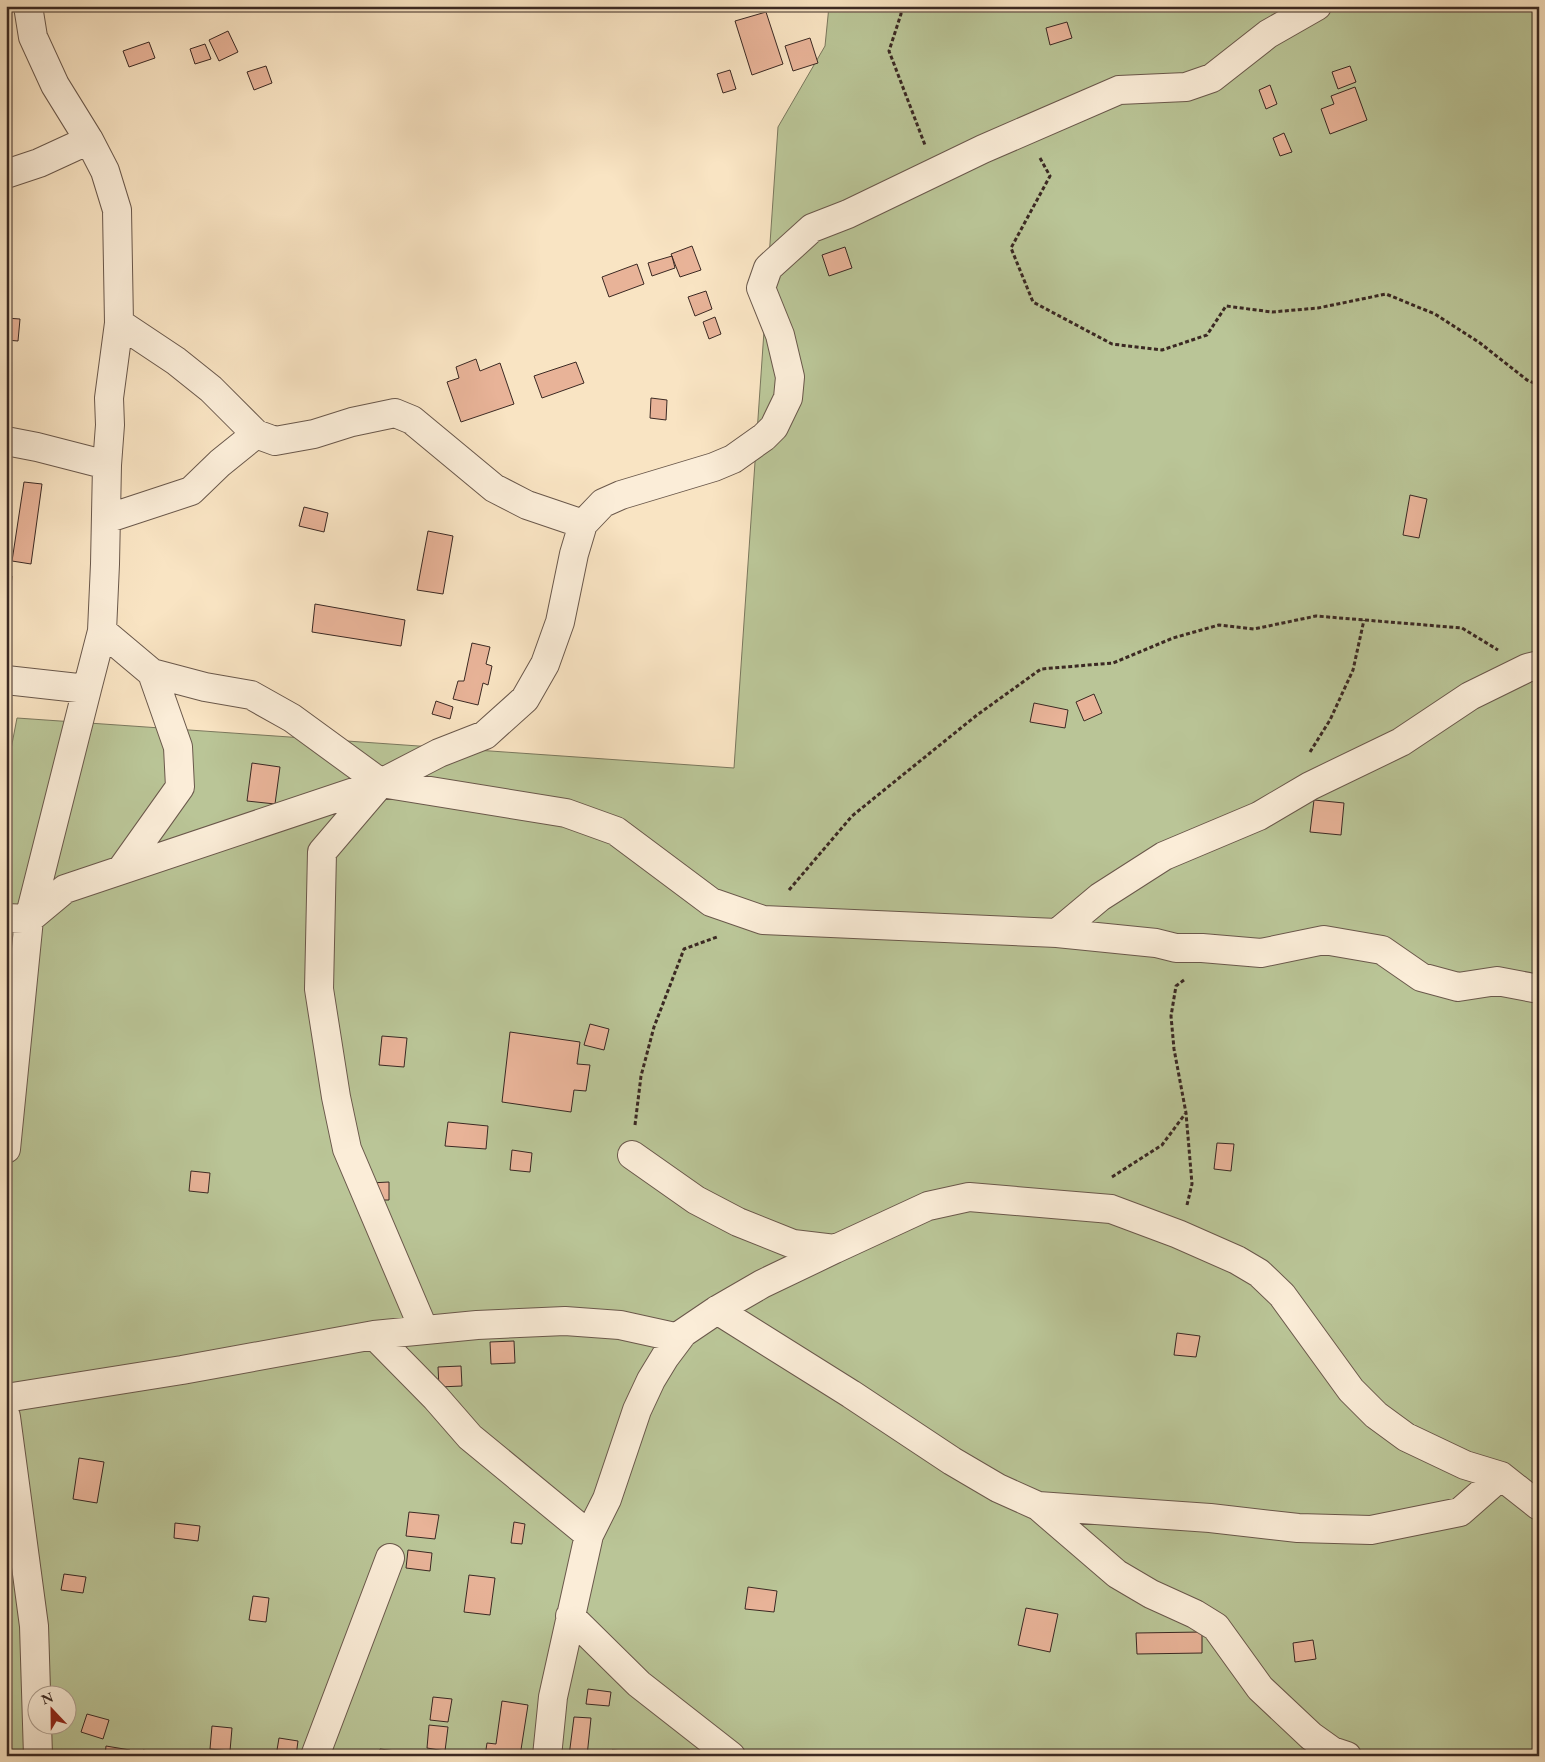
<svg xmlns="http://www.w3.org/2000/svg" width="1545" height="1762" font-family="'EB Garamond',serif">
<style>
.green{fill:#bac597;stroke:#7a775d;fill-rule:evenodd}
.building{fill:#e8b398;stroke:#3b2923}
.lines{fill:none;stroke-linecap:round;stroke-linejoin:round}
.minor-casing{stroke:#6a584b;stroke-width:30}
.path{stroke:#3b2923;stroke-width:3;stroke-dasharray:4 2.5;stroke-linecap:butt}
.minor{stroke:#fbedd8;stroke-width:28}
</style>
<rect width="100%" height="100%" fill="#f9e4c3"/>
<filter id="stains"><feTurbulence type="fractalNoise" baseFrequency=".004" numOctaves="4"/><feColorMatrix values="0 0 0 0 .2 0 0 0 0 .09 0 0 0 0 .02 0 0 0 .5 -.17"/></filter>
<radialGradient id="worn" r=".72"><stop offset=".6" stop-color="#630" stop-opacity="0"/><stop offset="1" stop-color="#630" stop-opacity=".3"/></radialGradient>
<path class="green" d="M829,6H1539V1756H6V775L17,718L734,768L778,127L825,46ZM38,1694H68V1724H38Z"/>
<path class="building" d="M766,12L783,64L752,75L735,21Z
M1067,22L1072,38L1050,45L1046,28Z
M228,31L238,52L219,61L209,40Z
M810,38L818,63L793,71L785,46Z
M149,42L155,58L129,67L123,51Z
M205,44L211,59L195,64L190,49Z
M266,66L272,83L254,90L247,72Z
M1350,66L1356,82L1338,89L1332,72Z
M730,70L736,89L723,93L717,74Z
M1270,85L1277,104L1266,109L1259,90Z
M1355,87L1367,120L1330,134L1321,109L1334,104L1331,96Z
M1284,133L1292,152L1280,156L1273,138Z
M6,212L11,213L6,235Z
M692,246L701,270L680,277L671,254Z
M845,247L852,268L829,276L822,255Z
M672,256L675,268L652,276L648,263Z
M637,264L644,284L609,297L602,277Z
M706,291L712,309L695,316L688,297Z
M715,317L721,334L709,339L703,322Z
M6,318L20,319L18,341L6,340Z
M476,359L480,371L500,363L514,404L461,422L447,382L459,378L456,367Z
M576,362L584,383L542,398L534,376Z
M651,398L667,400L666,420L650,418Z
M24,482L42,484L31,564L12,561Z
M1410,495L1427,499L1419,538L1403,535Z
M304,507L328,513L324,532L299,526Z
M428,531L453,536L443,594L417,590Z
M6,576H12L11,586L6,585Z
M315,604L405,620L401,646L312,632Z
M472,643L490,647L486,664L492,666L488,685L483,683L478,705L453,699L458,681H464Z
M1094,694L1102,713L1084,721L1076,702Z
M436,701L453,707L450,719L432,714Z
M1034,703L1068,710L1065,728L1030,722Z
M252,763L280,767L275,804L247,801Z
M1314,800L1344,803L1341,835L1310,832Z
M590,1024L609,1029L604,1050L584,1045Z
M510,1032L580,1042L577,1064L590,1065L586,1091L574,1090L571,1112L502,1102Z
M382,1036L407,1038L404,1067L379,1065Z
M448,1122L488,1126L486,1149L445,1146Z
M1217,1143L1234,1144L1231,1171L1214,1169Z
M512,1150L532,1153L530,1172L510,1170Z
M191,1171L210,1173L208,1193L189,1191Z
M389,1182V1200H370V1183Z
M1177,1333L1200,1336L1196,1357L1174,1355Z
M514,1341L515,1363L491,1364L490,1342Z
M461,1366L462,1386L439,1387L438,1367Z
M79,1458L104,1462L97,1503L73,1499Z
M409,1512L439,1515L435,1539L406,1536Z
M514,1522L525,1524L522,1544L511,1543Z
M175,1523L200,1526L198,1541L174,1538Z
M408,1550L432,1553L430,1571L406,1568Z
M64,1574L86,1577L83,1593L61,1590Z
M469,1575L495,1578L490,1615L464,1612Z
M748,1587L777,1591L774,1612L745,1609Z
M253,1596L269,1598L266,1622L249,1620Z
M1026,1608L1058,1614L1050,1652L1018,1645Z
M1202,1632V1653L1137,1654L1136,1633Z
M1313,1640L1316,1659L1295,1662L1293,1643Z
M588,1689L611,1692L609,1706L586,1704Z
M433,1697L452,1699L448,1722L430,1720Z
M502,1701L528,1705L520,1756H485L487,1743L496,1744Z
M87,1714L109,1720L103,1739L81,1732Z
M574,1717L591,1718L587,1756H569Z
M429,1725L448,1727L445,1751L427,1748Z
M212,1726L232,1728L230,1751L210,1749Z
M279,1738L298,1741L296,1756H276Z
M106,1746L130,1750L129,1756H105Z
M380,1749L420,1754V1756H379Z
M143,1750L166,1754V1756H142Z
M612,1750L637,1752V1756H612Z
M425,1753L440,1754V1756H424Z"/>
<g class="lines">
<g class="minor-casing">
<path id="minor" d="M28,6L33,37L55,85L89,140L105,171L117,210L119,323L109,398L110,425L107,465
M6,174L39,163L89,140
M119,323L176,361L211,389L256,434L275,441L314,434L352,422L395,413L412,420L494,488L527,505L583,524
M6,441L37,447L107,465L105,564L102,631L87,689L6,680
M106,519L191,491L220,463L256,434
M102,631L152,673L205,687L251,695L292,718L381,783L566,813L616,831L711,902L763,920L1057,933L1156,943L1176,948H1202L1261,953L1324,940L1382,950L1421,977L1458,987L1497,981L1539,989
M380,784L322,852L319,989L336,1097L347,1149L424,1330
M121,870L180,787L178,747L152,673
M6,918L29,919L65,889L381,783L439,753L485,735L525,699L545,664L560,622L574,554L583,524L603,503L621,495L714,467L733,459L764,437L774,427L788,398L790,377L780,335L761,288L768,268L812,228L848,214L983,149L1119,90L1186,87L1212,78L1268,34L1317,6
M1057,933L1100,897L1164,856L1259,816L1310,786L1401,742L1470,696L1527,668L1539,665
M6,1149L29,919L87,689
M632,1155L696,1200L738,1222L793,1244L835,1249L928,1206L969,1197L1111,1209L1178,1234L1237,1260L1259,1273L1282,1295L1351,1390L1376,1415L1406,1437L1465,1465L1501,1476L1539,1506
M717,1310L851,1394L952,1461L998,1488L1038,1506L1210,1518L1298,1528L1371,1530L1460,1512L1501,1476
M374,1335L436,1398L470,1437L589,1535
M6,1398L182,1370L374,1335L477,1325L565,1321L620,1325L679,1338
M6,1417L34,1626L38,1756
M1038,1506L1117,1574L1151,1594L1195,1614L1216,1627L1260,1688L1311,1736L1332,1751L1347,1756
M570,1616L639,1684L731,1756
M315,1756L390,1558
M547,1756L553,1697L589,1535L607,1499L637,1410L651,1380L665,1357L683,1333L717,1310L762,1284L835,1249"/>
</g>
<path class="path" d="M901,6V14L889,51L925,145
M1040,158L1050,176L1011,248L1033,302L1112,344L1162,350L1207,335L1226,306L1272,312L1318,308L1386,294L1435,314L1480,343L1527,380L1539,385
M1310,752L1330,720L1353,670L1364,620
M789,890L852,816L977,715L1041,669L1113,663L1173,638L1219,625L1254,629L1316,616L1462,628L1498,650
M1184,980L1176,986L1171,1016L1174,1049L1186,1113L1192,1184L1187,1205
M635,1125L641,1076L654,1027L684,949L717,937
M1112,1177L1162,1145L1185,1114"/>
<use href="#minor" class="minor"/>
</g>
<rect width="1545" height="1762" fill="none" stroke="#f9e4c3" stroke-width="25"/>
<rect x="8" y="8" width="1530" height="1747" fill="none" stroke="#3b2923" stroke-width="2.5"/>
<rect x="12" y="12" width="1520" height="1737" fill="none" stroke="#3b2923"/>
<g transform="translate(52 1710) rotate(338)"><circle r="24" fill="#fbedd8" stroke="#ae9f90"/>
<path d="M0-4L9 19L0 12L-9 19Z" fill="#8f2418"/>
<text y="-8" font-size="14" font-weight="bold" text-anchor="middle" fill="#3b2923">N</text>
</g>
<rect width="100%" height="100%" filter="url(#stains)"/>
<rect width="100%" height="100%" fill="url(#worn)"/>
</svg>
